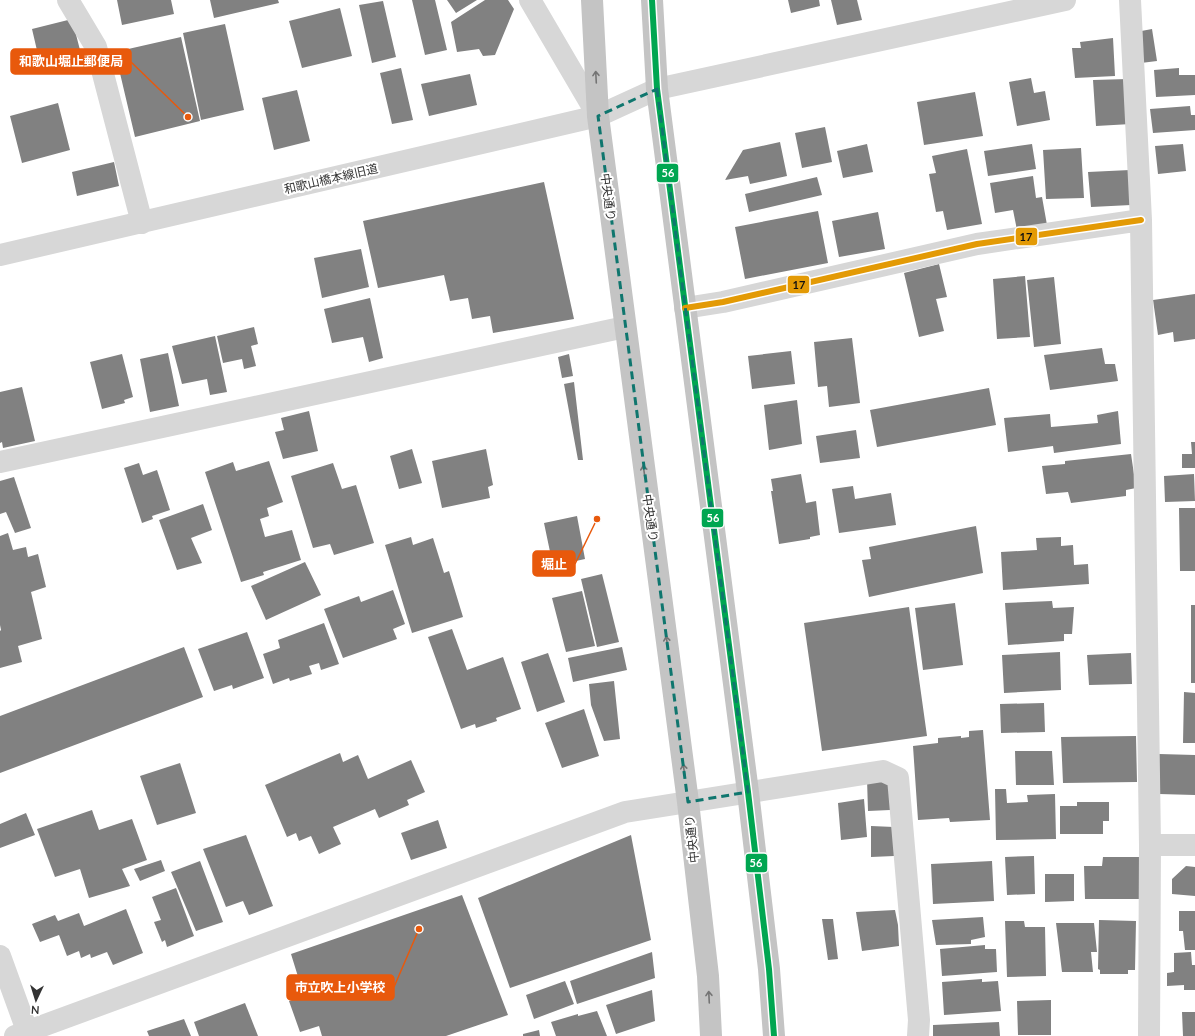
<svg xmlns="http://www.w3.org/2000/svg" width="1195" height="1036" font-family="Lato,'Noto Sans JP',sans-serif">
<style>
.building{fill:#818181}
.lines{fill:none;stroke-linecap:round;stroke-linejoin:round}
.minor{stroke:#d7d7d7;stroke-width:22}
.highway{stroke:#c4c4c4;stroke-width:22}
.bus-1-casing{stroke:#fff;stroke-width:9}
.bus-2-casing{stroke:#fff;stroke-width:9}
.bus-1{stroke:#00a651;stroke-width:6}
.bus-2{stroke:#e39a05;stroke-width:6}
.oneway{stroke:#747474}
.marked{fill:none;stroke:#0f766e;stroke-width:3;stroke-dasharray:8 5;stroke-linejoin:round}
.labels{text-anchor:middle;stroke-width:4;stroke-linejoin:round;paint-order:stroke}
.street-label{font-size:12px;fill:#333;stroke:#fff}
.leader{fill:none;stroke:#e8590c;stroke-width:1.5}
.callout-dot{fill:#e8590c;stroke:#fff;stroke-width:1.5}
.callout{fill:#e8590c;stroke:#e8590c;stroke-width:1.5}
.callout-label{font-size:13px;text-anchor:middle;font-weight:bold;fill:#fff}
.line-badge{stroke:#fff;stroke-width:1.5}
.badge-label{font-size:11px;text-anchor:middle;font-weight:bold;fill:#fff}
.pale-badge-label{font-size:11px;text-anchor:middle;font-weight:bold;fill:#111}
</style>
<rect width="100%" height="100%" fill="#fff"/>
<path class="building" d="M117,0H171L174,14L122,25Z
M210,0H278L279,3L214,18Z
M412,0H435L447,50L425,55Z
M447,0H477L456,13Z
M485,0H508L514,9L495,55L483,56L479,49L457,52L451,22Z
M788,0H819L820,6L791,13Z
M831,0H857L862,20L837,25Z
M383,1L396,57L372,63L359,5Z
M340,8L352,56L302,68L289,21Z
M72,19L80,50L39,59L32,29Z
M225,24L244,110L201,120L183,33Z
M1152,29L1157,61L1141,63L1136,32Z
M181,37L200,121L135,137L115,52Z
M1113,38L1115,76L1075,78L1072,48H1081L1080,42Z
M401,68L413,120L392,124L380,73Z
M1179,68V75H1195V95L1156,97L1154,70Z
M470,74L477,105L429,116L421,84Z
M1031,78L1034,93L1045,91L1050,120L1017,126L1009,82Z
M1128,79L1131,124L1096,126L1093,80Z
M297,90L310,141L274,150L262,98Z
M975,92L983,136L924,145L917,102Z
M58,103L70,150L22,163L10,116Z
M1190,106L1191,115H1195V130L1153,133L1150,109Z
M825,127L832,162L802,168L795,133Z
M780,142L787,176L750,184L748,176L725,180L743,150Z
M867,144L873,172L843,178L837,151Z
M1032,144L1036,169L988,176L984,151Z
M1183,144L1186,171L1158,174L1155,146Z
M1081,148L1084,198L1046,199L1043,150Z
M967,149L982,224L947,230L943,211L936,212L929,174L936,173L932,156Z
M114,162L119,186L77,196L72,172Z
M1130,170L1131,205L1091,207L1088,172Z
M1033,176L1036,198L1042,197L1047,225L1017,230L1013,210L995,213L990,183Z
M817,177L822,195L749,212L745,194Z
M544,182L574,319L493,333L490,316L472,319L468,298L450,301L444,275L378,288L363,221Z
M818,211L828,263L745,279L735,227Z
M878,212L885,249L839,257L832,221Z
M361,249L369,287L322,298L314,258Z
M939,264L947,297L936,299L944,331L919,337L904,273Z
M1025,276L1030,337L997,339L993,279Z
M1054,277L1061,344L1034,347L1027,280Z
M1195,294V339L1174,342L1173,332L1158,335L1153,300Z
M370,298L383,358L369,362L363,337L332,343L324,309Z
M254,327L258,344L251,346L256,366L244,369L242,359L223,363L217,336Z
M215,336L227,392L210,395L207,379L182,384L172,346Z
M852,338L860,403L829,407L827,386L818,387L814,342Z
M1102,348L1105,364H1115L1118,381L1050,390L1044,355Z
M791,351L795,384L752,389L748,356Z
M168,353L179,406L150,412L140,359Z
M122,354L133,397L124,400L125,403L102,409L90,362Z
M569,354L573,376L562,378L558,357Z
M574,382L583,460H578L564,384Z
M22,387L35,441L3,448L2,442L0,443V392Z
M989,388L996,425L877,447L870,410Z
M797,400L802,444L769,450L764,405Z
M309,411L318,451L283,459L275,432L284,430L281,418Z
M1118,411L1121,444L1054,453L1053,446L1008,452L1004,418L1050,414L1051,427L1098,423L1097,415Z
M856,430L860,458L820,463L816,436Z
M1191,442H1195V468H1182V454H1192Z
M412,449L422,483L399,489L390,456Z
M486,449L493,485L488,487L490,498L442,508L432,461Z
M1131,454L1136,488L1126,490V496L1071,503L1068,492L1046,494L1042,466L1065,464V461Z
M269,461L283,502L267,508L269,516L260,519L265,537L292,530L301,560L263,572L264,575L241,582L205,472L233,462L236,471Z
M139,463L143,475L157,470L170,510L152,516L153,519L142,523L124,468Z
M333,463L342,489L356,485L374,543L334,555L330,544L313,548L291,476Z
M801,474L806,503L816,501L820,535L810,537V539L779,544L771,491H773L771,479Z
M1194,474L1195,501L1165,502L1164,476Z
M14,477L31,528L15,533L6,512L0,514V481Z
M853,486L855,499L891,493L896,525L839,533L832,489Z
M203,504L212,530L191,538L202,563L177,570L159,520Z
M1179,508H1195V571H1180Z
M577,516L585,559L553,566L544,523Z
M976,526L983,573L869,597L862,560L871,559L869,547Z
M8,533L13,550L26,547L28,557L38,554L46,587L31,592L42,639L18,646L22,662L0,668V631L1,630L0,625V536Z
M411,537L413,545L433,538L444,573L449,571L463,617L412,633L385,545Z
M1061,537V546L1073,545L1074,565L1088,564L1089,584L1003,590L1001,552L1037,550L1036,538Z
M305,562L321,595L266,620L251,586Z
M602,574L619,642L597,647L581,579Z
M393,590L405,624L393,629L397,639L343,658L324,609L359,596L361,602Z
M582,591L595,646L566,652L552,598Z
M1052,601L1053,608L1074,607L1072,634H1064V641L1008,645L1005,603Z
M955,603L963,665L923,670L915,608Z
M1191,605H1195V683H1191Z
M909,607L927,736L822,751L804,623Z
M324,623L339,664L321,670L319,663L309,666L312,674L290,681L289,678L273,684L263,654L280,648L278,640Z
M452,629L467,670L503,657L521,709L496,718L497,721L476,728L475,724L461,729L428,637Z
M247,632L264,678L233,689L232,685L214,691L198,649Z
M184,647L203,697L0,773V716Z
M622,647L627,670L573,682L568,658Z
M1060,652L1061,690L1004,693L1002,655Z
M548,653L565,702L537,712L521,662Z
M1131,653L1132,684L1089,685L1087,655Z
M614,681L620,739L604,741L591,705L589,684Z
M1184,692L1195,693V743H1183Z
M1044,703L1045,732L1001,733L1000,704Z
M584,709L599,756L562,768L545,723Z
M983,730L990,820L950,822L949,818L918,820L913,746L938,743V738L961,736V738L969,737V731Z
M1136,736L1137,782L1063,783L1061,737Z
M1015,751H1052L1054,785H1016Z
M340,753L343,762L358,755L368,779L411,760L425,792L407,800L409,805L379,818L375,809L333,827L341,844L319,854L311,836L299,841L296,833L287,837L265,785Z
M1159,754L1195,755V795L1159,794Z
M180,763L196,813L157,825L140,776Z
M890,778V810L868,811L867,779Z
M995,789H1006L1007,803L1028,802L1027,795L1055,794L1056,839L996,840Z
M864,799L867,837L841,840L838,803Z
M1077,802H1109V821H1103V834H1060V806H1077Z
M92,810L99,830L132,819L147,860L122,869L130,886L89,898L80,869L55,877L37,829Z
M26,813L35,835L0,848V824Z
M438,820L447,848L411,860L401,833Z
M871,826L894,827V856L871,857Z
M246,835L273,906L249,915L243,901L226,907L203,849Z
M631,835L651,940L510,988L478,898Z
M1034,856L1035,894L1007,895L1005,857Z
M1103,857H1139V899H1085L1084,866H1102Z
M161,860L165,871L140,881L134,869Z
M200,861L223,922L196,931L171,872Z
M992,861L994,901L933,904L931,864Z
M1186,866L1195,867V896L1172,894V879Z
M1045,874H1074V901L1045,902Z
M176,888L194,936L167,947L165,940L162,942L154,922L161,920L152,897Z
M462,895L508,1015L446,1036H322L319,1026L300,1032L289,1001L304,996L291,954Z
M126,909L143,953L113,965L107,952L91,958L90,954L81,958L79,951L67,956L59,935L40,942L32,924L55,915L58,921L79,913L84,926Z
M895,910L898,925L899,946L862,951L856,912Z
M1179,911H1195V950H1185L1183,931H1179Z
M983,917L985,937L971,940V944L936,945L932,920Z
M822,919H833L838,959L828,960Z
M1099,920L1136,921L1135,970H1128V974H1100V970L1098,969Z
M1005,921H1024L1025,927H1045L1046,976L1007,977Z
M1056,923H1094L1097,952H1091L1093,972H1062Z
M985,945V949H996L997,972L942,976L940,949Z
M652,952L655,978L577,1004L570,981Z
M1191,952L1192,965H1195V990H1184V985L1167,986V973L1174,972V953Z
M982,979V982L998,981L1001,1011L944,1015L942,982Z
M565,981L574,1004L534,1019L526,995Z
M652,990L655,1021L616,1034L606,1005Z
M1051,1000V1035H1018L1017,1001Z
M245,1003L258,1036H199L194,1022Z
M597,1011L607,1036H556L551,1022L578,1014V1016Z
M1182,1012H1195V1036H1183Z
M184,1019L191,1036H149L147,1031Z
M999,1022L1000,1036H933V1025Z
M539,1030L540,1036H523V1034Z"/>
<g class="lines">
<path class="minor" d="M68,0L96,47L142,223
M530,0L598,116
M1130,0L1141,220L1150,845L1149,1036
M0,255L598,116L657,89L1065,0
M685,308L723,302L977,244L1141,220
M0,462L625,327
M1150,845H1195
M0,956L29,1036
M15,1036L625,812L883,771L898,778L919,1020L918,1036"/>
<path class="highway" d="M592,0L598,116L688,802L708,976L711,1036
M652,0L657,89L748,792L769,969L774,1036"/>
<g class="bus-1-casing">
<path id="bus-1" d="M652,0L657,89L748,792L769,969L774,1036"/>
</g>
<g class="bus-2-casing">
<path id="bus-2" d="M685,308L723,302L977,244L1141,220"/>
</g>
<use href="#bus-1" class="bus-1"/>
<use href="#bus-2" class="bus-2"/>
</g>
<defs><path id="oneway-shaft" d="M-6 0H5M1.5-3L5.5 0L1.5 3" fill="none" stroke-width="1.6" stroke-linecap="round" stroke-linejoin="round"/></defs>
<g class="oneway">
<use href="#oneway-shaft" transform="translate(596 77) rotate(-93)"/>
<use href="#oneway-shaft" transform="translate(644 471) rotate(-98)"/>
<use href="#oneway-shaft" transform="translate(667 642) rotate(-98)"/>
<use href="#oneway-shaft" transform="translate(684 770) rotate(-98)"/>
<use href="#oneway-shaft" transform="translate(709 997) rotate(-93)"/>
</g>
<path class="marked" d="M657,89L748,792L688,802L598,116Z"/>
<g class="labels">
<g class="street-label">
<text transform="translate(331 179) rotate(-13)" y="4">和歌山橋本線旧道</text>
<text transform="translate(608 197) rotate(83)" y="4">中央通り</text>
<text transform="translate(650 518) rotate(82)" y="4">中央通り</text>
<text transform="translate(692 839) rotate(-96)" y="4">中央通り</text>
</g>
</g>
<path class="leader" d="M188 117L131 62M597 519L575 564M419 929L394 987"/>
<g class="callout-dot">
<circle cx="188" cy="117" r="4"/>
<circle cx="597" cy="519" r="4"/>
<circle cx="419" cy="929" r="4"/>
</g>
<g class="callout">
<rect x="11" y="49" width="120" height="25" rx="4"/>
<rect x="533" y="551" width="42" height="25" rx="4"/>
<rect x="287" y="975" width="107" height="25" rx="4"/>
</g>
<g class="callout-label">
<text x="71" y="66">和歌山堀止郵便局</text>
<text x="554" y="569">堀止</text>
<text x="340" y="992">市立吹上小学校</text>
</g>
<g class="line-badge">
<rect x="656" y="163" width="23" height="20" rx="4" fill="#00a651"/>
<rect x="1015" y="227" width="23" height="19" rx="4" fill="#e39a05"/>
<rect x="787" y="275" width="23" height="19" rx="4" fill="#e39a05"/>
<rect x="701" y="508" width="23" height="20" rx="4" fill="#00a651"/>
<rect x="745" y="853" width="23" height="20" rx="4" fill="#00a651"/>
</g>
<g class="badge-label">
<text x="668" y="177">56</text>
<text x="713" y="522">56</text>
<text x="756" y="867">56</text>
</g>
<g class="pale-badge-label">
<text x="1026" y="241">17</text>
<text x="799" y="289">17</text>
</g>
<g transform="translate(36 1000) rotate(184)" stroke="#ffffff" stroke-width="3" paint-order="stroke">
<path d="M0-3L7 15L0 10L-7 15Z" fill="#333333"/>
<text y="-6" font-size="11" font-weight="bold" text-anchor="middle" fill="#333333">N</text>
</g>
</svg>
